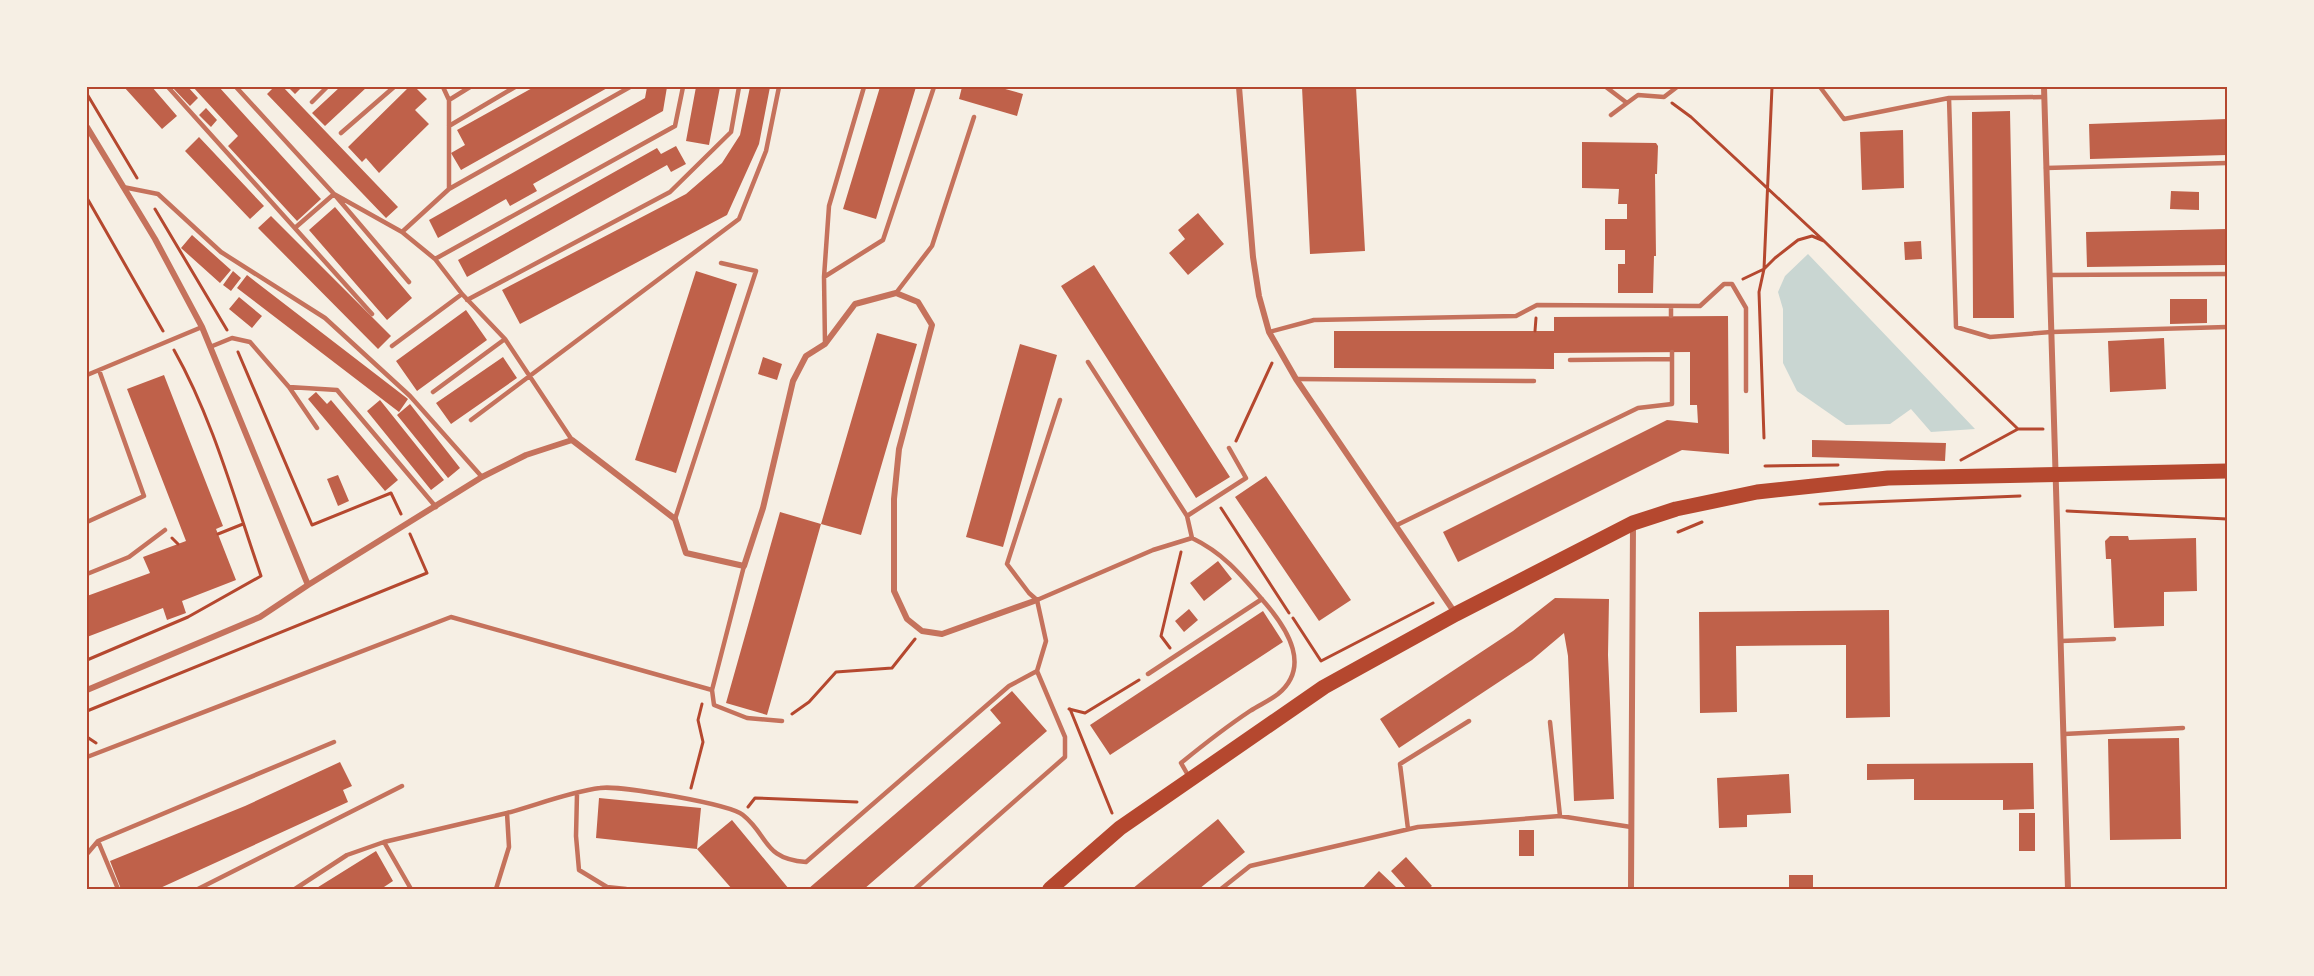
<svg xmlns="http://www.w3.org/2000/svg" width="2314" height="976" font-family="'Fira Sans Condensed',sans-serif">
<style>
.water{fill:#c9d6d2}
.building{fill:#bf614a}
.lines{fill:none;stroke-linecap:round;stroke-linejoin:round}
.path{stroke:#b5482f;stroke-width:3}
.service{stroke:#c5725c;stroke-width:4.5}
.minor{stroke:#c5725c;stroke-width:6}
.primary{stroke:#b5482f;stroke-width:15}
.neatline{fill:none;stroke:#b5482f;stroke-width:2}
</style>
<rect width="100%" height="100%" fill="#f6efe4"/>
<path class="water" d="M1808,254L1975,429L1931,432L1911,409L1890,424L1846,425L1797,391L1783,363V309L1778,292L1785,276Z"/>
<path class="building" d="M124,87H152L177,116L162,129Z
M172,87H188L198,98L190,106Z
M193,87H219L321,199L297,221L228,146L238,136Z
M274,87H283L398,207L386,218L267,94Z
M288,87H302L295,94Z
M340,87H367L325,126L312,113Z
M409,87H415L427,99L415,110L429,124L379,173L366,158L362,162L348,147Z
M534,87H609L461,170L451,153L465,145L457,130Z
M647,87H667L663,111L533,184L537,191L510,206L506,199L438,238L429,220L645,98Z
M696,87H720L709,145L686,141Z
M750,87H770L759,144L727,215L520,324L502,290L686,194L722,163L740,135Z
M880,87H916L876,219L843,209Z
M962,87H998L1023,94L1017,116L959,99Z
M1302,87H1356L1365,251L1310,254Z
M206,108L217,120L211,127L199,115Z
M2010,111L2014,318H1973L1972,112Z
M2227,119V155L2090,159L2089,124Z
M1903,130L1904,188L1862,190L1860,132Z
M199,137L264,206L250,219L185,151Z
M1582,142L1656,143L1658,146L1657,174H1655L1656,256H1654L1653,293H1618V264H1625V250H1605V219H1627V204H1618L1619,189L1582,188Z
M676,146L686,164L671,172L667,165L467,277L458,260L657,148L661,154Z
M2171,191L2199,192V210L2170,209Z
M335,207L412,298L387,320L309,230Z
M1198,213L1224,244L1188,275L1169,253L1185,239L1178,230Z
M271,216L391,336L378,349L258,228Z
M2227,229V265L2087,267L2086,232Z
M192,235L231,270L220,283L181,248Z
M1921,241L1922,259L1905,260L1904,242Z
M1094,265L1230,477L1196,498L1061,286Z
M233,271L241,278L231,291L223,285Z
M696,271L737,284L676,473L635,460Z
M247,275L408,399L399,412L237,288Z
M239,297L262,316L252,328L229,309Z
M2170,299H2207V323L2170,324Z
M466,310L487,340L417,391L396,361Z
M1728,316L1729,454L1682,450L1458,562L1443,532L1667,420L1698,423L1697,405H1690V352L1554,353V369L1334,368V331H1554V317Z
M877,333L917,344L861,535L821,524Z
M2164,338L2166,389L2110,392L2108,341Z
M1020,344L1057,355L1003,547L966,537Z
M503,357L517,378L451,424L436,403Z
M763,357L782,364L777,380L758,374Z
M164,375L223,526L216,529L236,580L182,601L186,613L167,620L163,608L87,637V596L150,573L143,557L186,541L127,389Z
M316,392L327,404L331,400L398,480L385,491L308,399Z
M380,400L444,480L431,490L367,411Z
M410,404L460,468L448,478L397,415Z
M1812,440L1946,443L1945,461L1812,457Z
M338,475L349,501L338,506L327,479Z
M1266,476L1351,600L1319,621L1235,497Z
M780,512L821,524L767,715L726,703Z
M2110,536H2128L2129,540L2196,538L2197,591L2164,592V626L2114,628L2111,559H2106L2105,541Z
M1218,561L1232,579L1204,601L1190,583Z
M1555,598L1609,599L1608,655L1614,799L1574,801L1568,656L1564,633L1532,660L1399,748L1380,719L1513,631Z
M1189,609L1198,620L1184,632L1175,621Z
M1889,610L1890,717L1846,718V645L1736,646L1737,712L1700,713L1699,612Z
M1263,611L1283,642L1110,755L1090,725Z
M1012,691L1047,731L864,889H808L1001,723L990,710Z
M2179,738L2181,839L2110,840L2108,739Z
M340,762L352,786L343,790L348,802L158,889H121L110,861L245,806Z
M2033,763L2034,809L2003,810V800H1914V779L1867,780V764Z
M1789,774L1791,813L1747,815V827L1719,828L1717,778Z
M599,798L701,808L697,849L732,820L789,889H732L697,849L596,838Z
M2019,813H2035V851H2019Z
M1218,819L1245,852L1199,889H1132Z
M1519,830H1534V856H1519Z
M376,851L393,881L381,889H315Z
M1406,857L1432,886L1428,889H1407L1391,871Z
M1379,871L1398,889H1362Z
M1789,875H1813V889H1789Z"/>
<g class="lines">
<path class="path" d="M87,94L137,178
M1672,103L1691,117L1823,240
M87,198L163,331
M155,209L227,330
M1743,279L1764,269L1772,87
M1535,331L1536,318
M238,352L312,525L391,493L401,514
M1764,438L1759,292L1764,269L1775,258L1798,240L1812,236L1824,241L2018,429
M1236,441L1272,363
M1961,460L2018,429H2043
M1765,466L1838,465
M1820,504L2020,496
M1221,508L1289,613
M2067,511L2227,519
M1678,532L1702,522
M218,534L243,524
M172,538L178,544
M1293,618L1321,661L1433,603
M1170,648L1161,636L1181,552
M87,660L188,617L261,576C235,501 213,419 174,350
M1069,709L1085,713L1139,680
M1070,709L1112,813
M87,711L427,573L410,534
M792,714L809,702L836,672L892,668L915,639
M87,737L96,743
M691,788L703,742L698,720L702,704
M748,807L755,798L857,802"/>
<path class="service" d="M168,87L372,314
M236,87L334,194L402,232L435,259L462,294L505,339L572,440
M443,87L449,100V189L630,87
M1606,87L1627,103L1638,95L1664,97L1677,87
M1820,87L1844,119L1949,98
M2044,97L1949,98L1956,327L1990,337L2051,332L2227,327
M449,100L470,87
M312,102L327,87
M1611,115L1627,103
M449,126L515,87
M341,133L394,87
M2046,168L2227,163
M123,187L158,194L221,252L325,318L410,396L482,477
M296,227L334,194L409,282
M402,232L449,189
M435,259L675,126L683,87
M2050,275L2227,274
M824,277L829,206L864,87
M896,293L932,246L974,117
M467,300L670,192L731,132L739,87
M1671,306V316
M1269,332L1314,320L1516,316L1537,305L1700,306L1724,284H1732L1746,308V391
M825,344L824,277L883,240L934,87
M392,346L462,294
M210,347L232,338L250,342L289,387L337,390L436,507
M1570,360L1672,359
M1088,362L1187,516L1192,538
M87,375L202,327
M1296,379L1534,381
M289,387L317,428
M433,392L505,339
M471,420L739,219L766,151L779,87
M1187,516L1246,478L1229,448
M675,519L756,271L721,263
M87,522L144,496L99,370
M1397,525L1638,408L1672,404V352
M744,566L712,690L714,705L747,718L782,721
M87,574L129,557L165,530
M1037,600L1153,550L1192,538C1225,554 1242,576 1266,604C1288,630 1311,667 1278,694C1269,701 1259,705 1250,711C1226,727 1203,745 1181,763L1189,777
M2061,641L2114,639
M1148,674L1262,599
M1550,722L1560,816
M2064,734L2183,728
M87,757L451,617L712,690
M577,794L576,836L579,870L607,887L626,889
M1408,829L1400,764L1469,721
M98,841L118,889
M384,842L507,813
M87,854L98,841L334,742
M198,889L402,786
M295,889L347,855L384,842L411,889
M496,889L509,847L507,813C537,805 569,792 600,788C619,785 730,804 743,815C769,836 763,859 806,862L1009,686L1037,671L1046,641L1037,600L1029,593L1007,564L1060,400
M915,889L1065,757V737L1037,671
M1221,889L1250,866L1418,827L1560,816L1631,827"/>
<path class="minor" d="M1239,87L1253,257L1259,296L1269,332L1296,379L1455,613
M2044,87L2068,889
M87,127L155,239L202,327L308,585L260,617L87,690
M308,585L482,477L526,455L572,440L675,519L686,553L744,566L763,508L793,381L806,356L825,344L855,304L896,293L918,302L932,325L899,449L894,499V591L907,619L922,631L942,634L1037,600
M1631,889L1633,524"/>
<path class="primary" d="M1050,889L1120,828L1324,687L1456,614L1633,523L1676,509L1757,492L1888,478L2227,471"/>
</g>
<rect width="2314" height="976" fill="none" stroke="#f6efe4" stroke-width="177"/>
<rect x="88" y="88" width="2138" height="800" class="neatline"/>
</svg>
